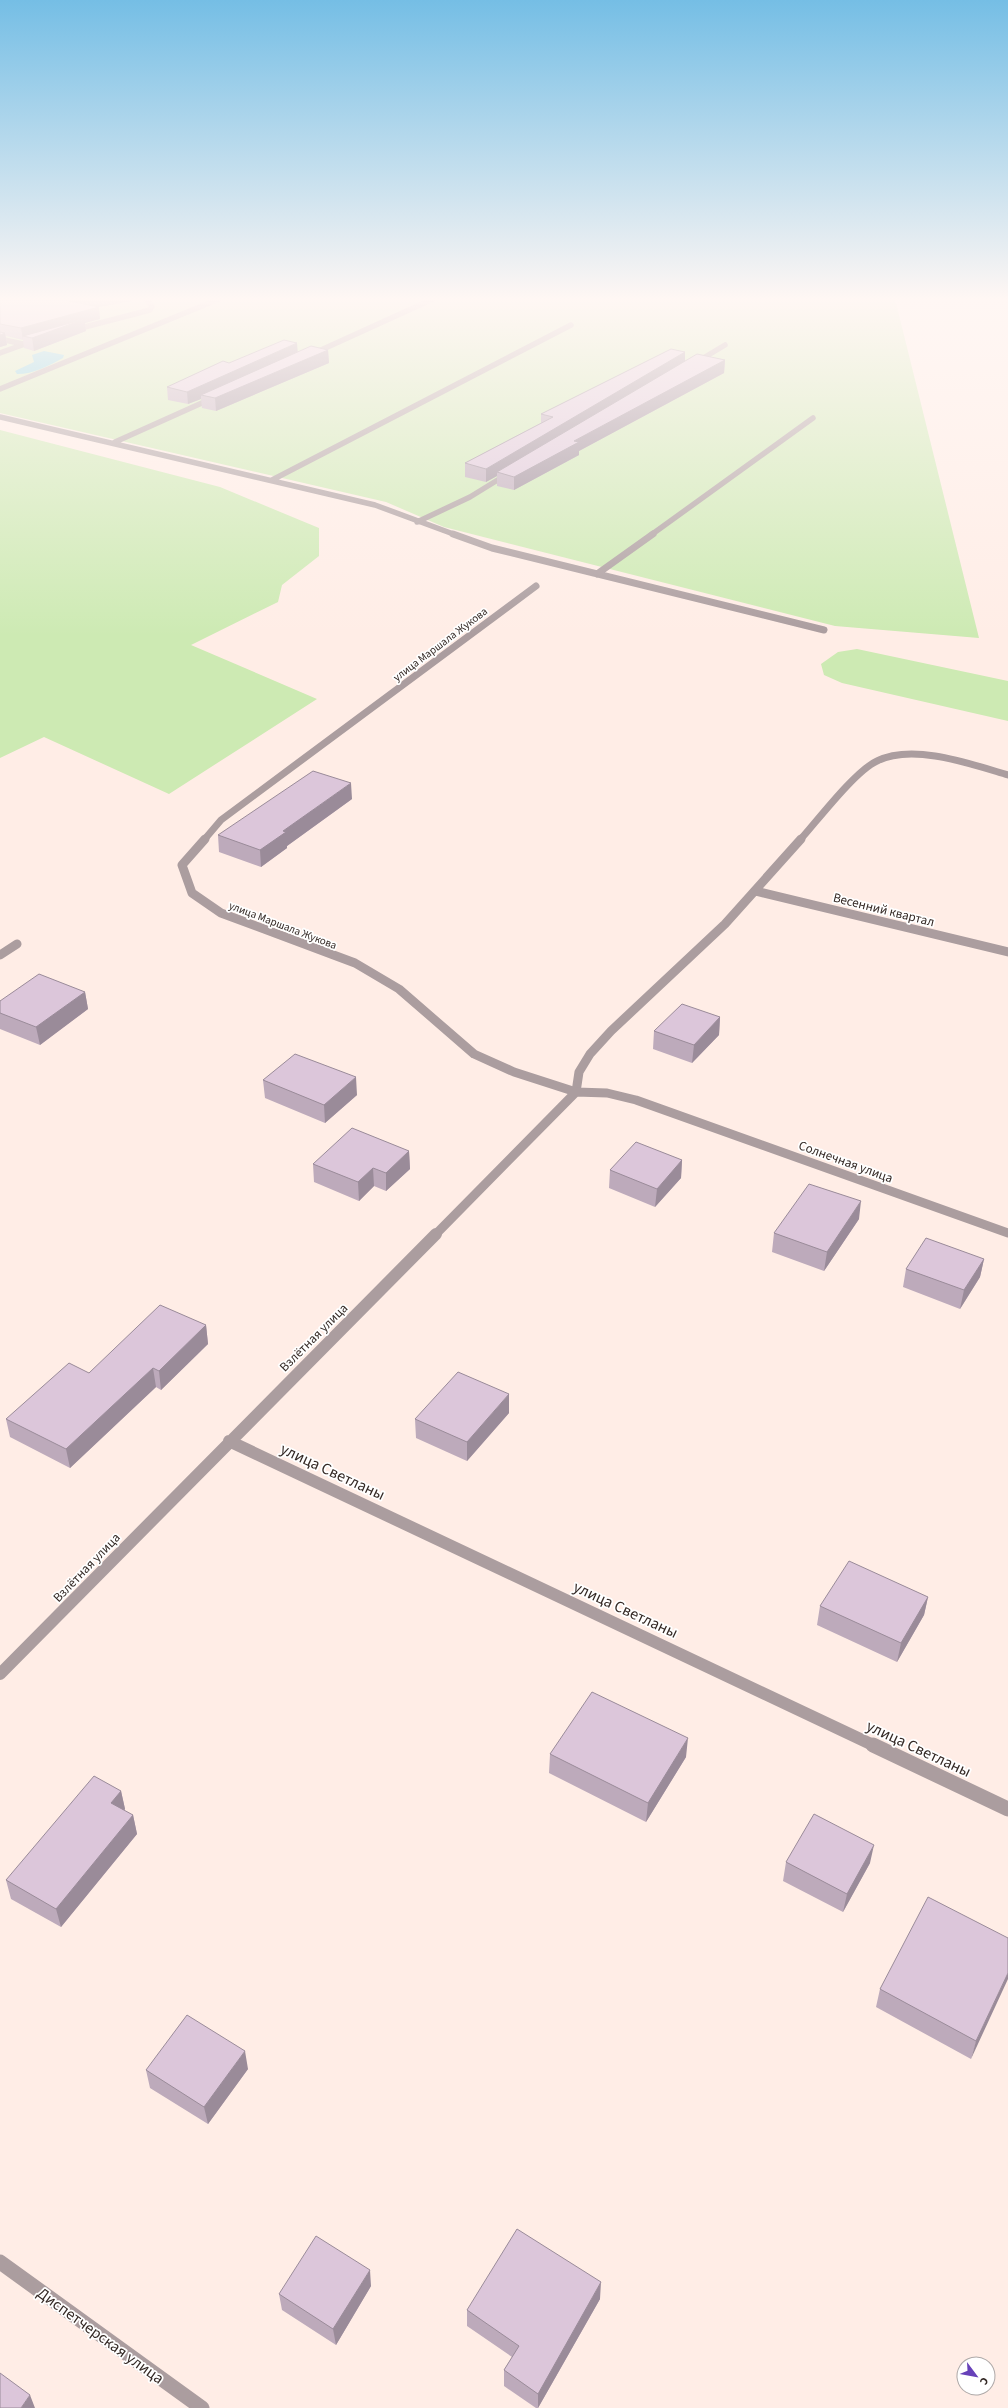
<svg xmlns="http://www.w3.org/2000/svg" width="1008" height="2408" font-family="'Source Sans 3',sans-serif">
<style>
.green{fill:#cdeab3}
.water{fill:#69cce1}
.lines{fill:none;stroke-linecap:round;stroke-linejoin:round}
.service-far2{stroke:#ab9d9f;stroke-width:5.5}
.service-far1{stroke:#ab9d9f;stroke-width:7}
.service{stroke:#ab9d9f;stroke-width:9}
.minor-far3{stroke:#ab9d9f;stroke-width:7}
.minor-far2{stroke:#ab9d9f;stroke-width:9}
.minor-far1{stroke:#ab9d9f;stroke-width:12}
.minor{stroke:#ab9d9f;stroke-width:15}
.wall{fill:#bdaabb}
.shaded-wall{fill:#9a8b99}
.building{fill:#dcc6da;stroke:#9a8b99}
.labels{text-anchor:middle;stroke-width:3.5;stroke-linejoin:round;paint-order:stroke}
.far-street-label{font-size:11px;fill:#342925;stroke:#fff}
.street-label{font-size:13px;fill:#342925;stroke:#fff}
.near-street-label{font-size:16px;fill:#342925;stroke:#fff}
</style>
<rect width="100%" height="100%" fill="#ffede6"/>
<path class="green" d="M0,299H895L979,638L835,626L444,527L386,502L0,413Z
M0,430L220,487L319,528V556L282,585L278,602L191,645L317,699L169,794L44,737L0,758Z
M857,649L1008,681V721L842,683L824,675L821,664L838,652Z"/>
<path class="water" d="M44,351L64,355L63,358C48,366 34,374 17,374L15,371L34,362L32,355Z"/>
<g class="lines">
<path class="service-far2" d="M73,330L150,310L152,306L146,299
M0,339L23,344
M0,353L36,340
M310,355L433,299
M695,363L725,345
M0,389L219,299
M0,417L375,505L456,535
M115,442L213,398
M272,480L571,325
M417,522L470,497L509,473
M651,535L813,418"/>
<path class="service-far1" d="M453,534L492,548L824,630
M597,574L653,534
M800,840C818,820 855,771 877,761C913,743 971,764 1008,775"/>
<path class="service" d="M755,891L1008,952
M576,1092L579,1072L590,1054L611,1031L725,924L801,839"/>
<path class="minor-far3" d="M204,840L221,820L536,586"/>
<path class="minor-far2" d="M205,839L182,865L192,893L221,913L355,963L399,989L474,1054L514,1072L576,1092
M0,955L17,944
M435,1235L576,1092L607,1093L636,1100L1008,1233"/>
<path class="minor-far1" d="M229,1441L875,1746
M0,1674L436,1234"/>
<path class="minor" d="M873,1745L1008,1809
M0,2262L202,2408"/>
</g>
<path class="wall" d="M0,299L132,301L98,307L100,319L85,323L86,331L34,351L24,348L23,340L6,336L7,345L0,347Z
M328,350L329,363L216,411L202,408L201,399L188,404L168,400L167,387L229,363L298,352Z
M685,352V362L725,360L724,373L579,451V455L514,490L497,486V476L486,482L465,477V463L541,423V414Z
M352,799L287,846V848L261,867L219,852L218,835Z
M85,992L88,1009L40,1045L0,1029V1001Z
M720,1017L719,1035L692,1063L653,1049L654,1031Z
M263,1080L357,1095L325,1123L265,1098Z
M409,1151L410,1169L386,1191L374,1186L359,1201L314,1182L313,1164Z
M682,1160L681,1178L655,1207L609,1188L610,1170Z
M859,1219L824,1271L772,1252L774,1233Z
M984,1259L980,1277L960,1309L903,1287L906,1269Z
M206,1325L208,1344L161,1390L156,1387L70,1468L10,1437L6,1419L89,1373Z
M509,1413L467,1461L416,1438L415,1419Z
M928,1597L924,1615L897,1662L817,1625L820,1606Z
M550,1754L686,1757L646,1822L549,1773Z
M121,1791L125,1809L124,1811L133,1815L137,1834L61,1927L11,1899L6,1880Z
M786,1862L870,1863L843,1912L783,1881Z
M1008,1938L971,2059L876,2007L880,1989Z
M248,2069L208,2124L150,2088L146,2070Z
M371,2286L336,2345L282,2310L279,2294Z
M600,2299L538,2408H536L504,2386V2370L512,2357L467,2326V2310Z"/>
<path class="shaded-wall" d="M82,299H131L132,301L71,312L69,301Z
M99,307L100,319L85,323L86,331L34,351L32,338L23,336V340L21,328Z
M5,333L7,345L0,347V335Z
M297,343L298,355L201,395V399L188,404L187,392Z
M328,350L329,363L216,411L215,398Z
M685,352V364L497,472V476L486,482V469Z
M725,360L724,373L579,451V455L514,490V477L574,441Z
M351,783L352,799L287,846V848L261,867L260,850L283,831Z
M85,992L88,1009L40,1045L36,1027Z
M720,1017L719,1035L692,1063L694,1045Z
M356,1077L357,1095L325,1123L324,1105Z
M409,1151L410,1169L386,1191V1173Z
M682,1160L681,1178L655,1207L657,1189Z
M373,1168L374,1186L359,1201L358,1182Z
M861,1201L859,1219L824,1271L827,1252Z
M984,1259L980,1277L960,1309L964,1290Z
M206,1325L208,1344L161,1390L159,1371Z
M153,1368L156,1387L70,1468L66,1449Z
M509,1394V1413L467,1461V1442Z
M928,1597L924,1615L897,1662L901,1643Z
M688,1738L686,1757L646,1822L648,1803Z
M121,1791L125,1809L115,1822L111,1803Z
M133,1815L137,1834L61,1927L56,1909Z
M874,1845L870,1863L843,1912L847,1894Z
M1008,1973V1979L971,2059L976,2041Z
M245,2051L248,2069L208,2124L204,2107Z
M370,2270L371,2286L336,2345L333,2329Z
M601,2282L600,2299L538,2408V2394Z
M30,2395L35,2408H21Z"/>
<path class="building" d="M0,299H82L69,301L99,307L21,328L0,324Z
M85,319L32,338L23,336Z
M0,332L5,333L0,335Z
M284,340L297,343L187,392L167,387L223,361L229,363Z
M311,346L328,350L215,398L201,395Z
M671,349L685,352L486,469L465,463L553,417L541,414Z
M697,354L725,360L574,441L579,442L514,477L497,472Z
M313,771L351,783L283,831L286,832L260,850L218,835Z
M39,974L85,992L36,1027L0,1013V1001Z
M682,1004L720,1017L694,1045L654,1031Z
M295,1054L356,1077L324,1105L263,1080Z
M352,1128L409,1151L386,1173L373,1168L358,1182L313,1164Z
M636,1142L682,1160L657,1189L610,1170Z
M809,1184L861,1201L827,1252L774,1233Z
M926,1238L984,1259L964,1290L906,1269Z
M160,1305L206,1325L159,1371L153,1368L66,1449L6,1419L69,1363L89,1373Z
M458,1372L509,1394L467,1442L415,1419Z
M849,1561L928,1597L901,1643L820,1606Z
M592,1692L688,1738L648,1803L550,1754Z
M94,1776L121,1791L111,1803L133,1815L56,1909L6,1880Z
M814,1814L874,1845L847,1894L786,1862Z
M928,1897L1008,1938V1973L976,2041L880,1989Z
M187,2015L245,2051L204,2107L146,2070Z
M517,2229L601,2282L538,2394L504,2370L519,2346L467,2310Z
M316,2236L370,2270L333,2329L279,2294Z
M0,2373L30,2395L21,2408H0Z"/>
<linearGradient id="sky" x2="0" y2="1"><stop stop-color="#75bee5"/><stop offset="0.47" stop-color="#fff7f4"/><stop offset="1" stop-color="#fff7f4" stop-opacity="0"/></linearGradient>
<rect width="1008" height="636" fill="url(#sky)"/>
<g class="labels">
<g class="far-street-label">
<text transform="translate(440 644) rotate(-37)" y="4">улица Маршала Жукова</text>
<text transform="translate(283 925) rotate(21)" y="4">улица Маршала Жукова</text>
</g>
<g class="street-label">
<text transform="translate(884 909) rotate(14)" y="5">Весенний квартал</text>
<text transform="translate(846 1161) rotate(20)" y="5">Солнечная улица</text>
<text transform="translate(313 1337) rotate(-45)" y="5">Взлётная улица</text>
<text transform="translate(86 1567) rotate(-46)" y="5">Взлётная улица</text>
</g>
<g class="near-street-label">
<text transform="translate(333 1471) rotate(25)" y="6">улица Светланы</text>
<text transform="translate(626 1609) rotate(25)" y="6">улица Светланы</text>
<text transform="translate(919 1748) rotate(25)" y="6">улица Светланы</text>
<text transform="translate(101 2335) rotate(36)" y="6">Диспетчерская улица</text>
</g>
</g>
<g transform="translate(976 2376) rotate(122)"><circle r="19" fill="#ffffff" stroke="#aea9a8"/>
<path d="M0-3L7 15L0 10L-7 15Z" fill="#6741b9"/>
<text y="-6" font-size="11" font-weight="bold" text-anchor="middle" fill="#342925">С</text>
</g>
</svg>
